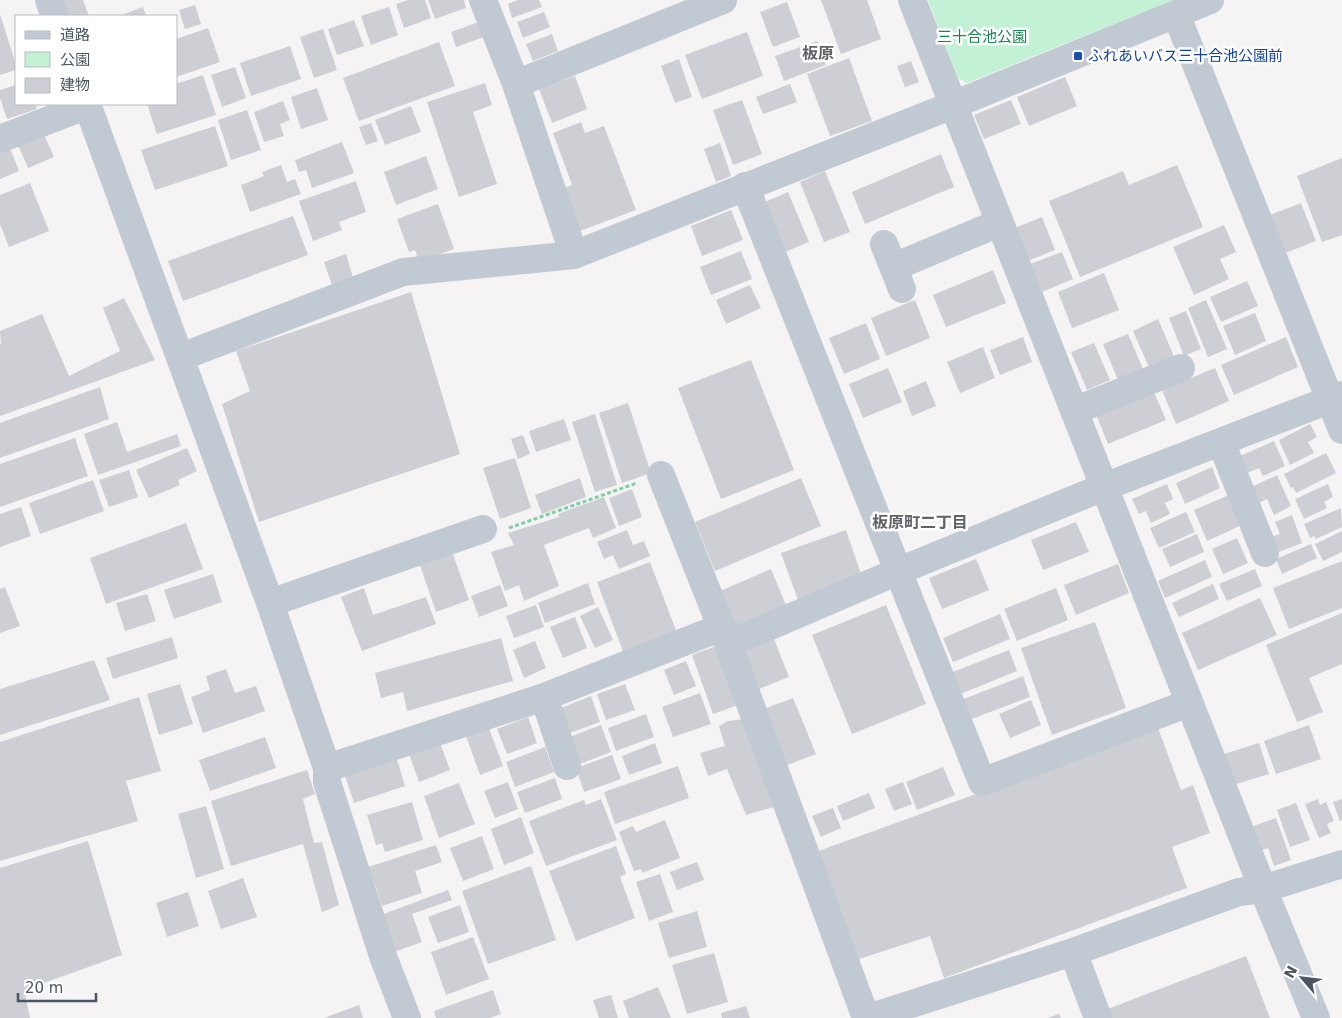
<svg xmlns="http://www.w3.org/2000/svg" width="1342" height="1018" font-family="'DejaVu Sans','Noto Sans JP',sans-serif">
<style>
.green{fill:#c3f1d5}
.building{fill:#cdcfd5}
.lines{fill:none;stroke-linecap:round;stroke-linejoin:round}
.path{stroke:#7ad0a6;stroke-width:3;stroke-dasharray:4 2.5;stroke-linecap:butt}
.minor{stroke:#c1cad2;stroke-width:28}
.transit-dot{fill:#1a4fb4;stroke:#fff;stroke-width:2}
.labels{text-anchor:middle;stroke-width:5;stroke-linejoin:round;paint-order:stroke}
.park-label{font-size:15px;fill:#17864f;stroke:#fff}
.transit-label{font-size:15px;fill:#164399;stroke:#fff;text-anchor:start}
.neighbourhood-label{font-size:16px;font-weight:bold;fill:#5f6368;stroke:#fff}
</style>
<rect width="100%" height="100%" fill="#f5f3f3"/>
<path class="green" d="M928,0H1173L967,83L958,78Z"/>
<path class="building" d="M60,0H83L89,16H66Z
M408,0H425L431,18L404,28L396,4Z
M428,0H464L466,8L435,19Z
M518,0H539L542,7L512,18L508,4Z
M821,0H867L881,39L841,54Z
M787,2L800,37L773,47L760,12Z
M195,5L201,24L185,29L179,10Z
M143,7L146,16H119Z
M389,7L398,35L371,45L361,16Z
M544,12L550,27L523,38L517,22Z
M0,14L16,65V70L0,75Z
M354,20L364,46L337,55L328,29Z
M479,22L484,37L456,47L451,32Z
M208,28L220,62L176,77V39Z
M323,29L337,70L314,78L300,37Z
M747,32L763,76L702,99L685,55Z
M552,34L558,51L533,61L526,44Z
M817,41L826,65L784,81L775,56Z
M439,42L455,86L359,121L343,78Z
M290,46L301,79L251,96L240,63Z
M849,58L872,121L830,136L807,74Z
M679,59L692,97L675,103L661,66Z
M911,61L919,82L905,87L897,66Z
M235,67L246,98L222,107L211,75Z
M203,75L216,115L157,134L147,104H176V84Z
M575,76L587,109L552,123L539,89Z
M1065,77L1077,106L1029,126L1017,97Z
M485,83L492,105L473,112L497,184L459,197L427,102Z
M790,84L797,102L763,114L756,97Z
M16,85V104H35L37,109L7,119L0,98V90Z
M317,88L328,120L301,129L291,97Z
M742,100L762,154L733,165L713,110Z
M1011,100L1021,124L984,139L974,115Z
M283,101L290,120L280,124L284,136L264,142L254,112Z
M411,106L421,132L385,145L375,120Z
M247,110L261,150L231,160L218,120Z
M581,122L585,133L604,126L636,210L577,232L560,189L572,185L553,133Z
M371,123L378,141L366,145L359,127Z
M215,126L228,166L155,190L141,150Z
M44,134L54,157L28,168L18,145Z
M342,142L354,173L312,188L306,170L299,172L295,160Z
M720,143L731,176L716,182L704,149Z
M10,148L19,171L0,179V152Z
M941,154L954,187L865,224L852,192Z
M426,156L438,189L396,205L384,172Z
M1342,158V235L1322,242L1297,176Z
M281,165L287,182L295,179L301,194L250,212L241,185L264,176L262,172Z
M1177,165L1203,227L1080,277L1049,201L1123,171L1129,185Z
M825,171L850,232L824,242L800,182Z
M356,181L366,212L339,222L342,230L313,241L299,201Z
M30,183L49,231L9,247L0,224V195Z
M788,192L809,242L780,254L760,204Z
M1301,203L1316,241L1280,255L1265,217Z
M438,204L454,249L419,262L415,250L409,252L397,219Z
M731,210L743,240L702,256L691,226Z
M293,216L308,255L183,301L168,261Z
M1042,217L1055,250L1028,261L1015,228Z
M1224,225L1236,252L1220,259L1229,279L1194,295L1173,247Z
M741,251L752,279L711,295L700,267Z
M1062,252L1073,279L1042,292L1030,264Z
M346,254L354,281L333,288L324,262Z
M993,270L1006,303L946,327L933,295Z
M1104,273L1119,310L1072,328L1058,292Z
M1247,281L1258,306L1221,322L1210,297Z
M750,285L761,308L726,324L716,300Z
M411,292L460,454L259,522L222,404L250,391L236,351Z
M124,298L155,360L0,416V345L1,344L0,331L42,314L69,376L120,351L103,308Z
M915,300L930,338L886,356L871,318Z
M1206,300L1227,349L1208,357L1188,308Z
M1186,311L1201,349L1184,356L1169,318Z
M1255,313L1266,341L1235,355L1223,326Z
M1158,319L1176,361L1151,372L1133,331Z
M866,323L880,359L844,374L829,338Z
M1128,334L1143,369L1118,380L1103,344Z
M1023,337L1032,362L1000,375L990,350Z
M1286,337L1298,367L1234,395L1221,365Z
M1094,343L1110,380L1087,390L1071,352Z
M983,347L995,378L960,393L947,362Z
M751,360L794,470L721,499L678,388Z
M888,368L902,402L863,418L849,384Z
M1215,368L1229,401L1176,424L1162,390Z
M926,381L936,406L912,416L903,391Z
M100,387L109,419L0,458V423Z
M1153,390L1166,420L1108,444L1096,414Z
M628,403L651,473L622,483L599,413Z
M595,414L617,485L595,492L572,422Z
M564,419L571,440L536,452L529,431Z
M117,422L127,452L177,434L181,446L98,475L84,434Z
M1310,424L1317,437L1308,442L1314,453L1290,465L1279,440Z
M523,435L530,454L518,459L511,439Z
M75,438L88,476L0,507V464Z
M1274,441L1285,466L1263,476L1259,468L1247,473L1240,456Z
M187,448L197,471L178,480L180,485L149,498L136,470Z
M1326,453L1336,473L1296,493L1293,487L1291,488L1284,474Z
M515,458L531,508L500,519L483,468Z
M1212,467L1220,488L1185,504L1176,483Z
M129,470L138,497L109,507L99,480Z
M1277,475L1291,506L1274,515L1267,499L1254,505L1247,489Z
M580,478L586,497L542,514L535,495Z
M801,478L821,526L715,571L695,522Z
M93,480L104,511L40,534L29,503Z
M1167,484L1173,499L1165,503L1170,514L1151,523L1146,511L1139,514L1132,499Z
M1328,484L1333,497L1324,502L1327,508L1304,519L1295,499Z
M632,489L642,517L619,526L609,498Z
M1229,495L1242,525L1207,541L1194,510Z
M604,497L616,528L593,538L589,528L544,545L559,586L524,601L519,585L505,591L491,552L514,545L508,533L559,517L558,514Z
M21,507L31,536L0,547V514Z
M1341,508L1342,527L1316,539L1314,536L1310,538L1304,524Z
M1186,512L1195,532L1159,548L1150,528Z
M1292,515L1302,543L1271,555L1265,539L1280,534L1275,522Z
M1076,522L1089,552L1043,570L1031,540Z
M186,523L203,569L106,604L90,558Z
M627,530L633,545L644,541L650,556L619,569L613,555L604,559L597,542Z
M846,530L862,577L798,600L781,553Z
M1342,531V552L1323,561L1315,544Z
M1197,534L1204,552L1170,567L1162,549Z
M1237,538L1248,563L1223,574L1212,549Z
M1311,544L1317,558L1282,574L1276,559Z
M453,554L469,600L436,612L420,565Z
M976,559L989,590L942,609L929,578Z
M1205,560L1212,577L1165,598L1158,581Z
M1342,561V608L1289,629L1273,588Z
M650,562L677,633L624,654L597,582Z
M1118,564L1129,593L1076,615L1064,585Z
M771,569L788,610L726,636L709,596Z
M1255,569L1262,586L1227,601L1219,584Z
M213,574L222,602L174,619L164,590Z
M588,583L595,604L545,623L538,603Z
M1213,584L1219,599L1179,617L1172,603Z
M500,585L508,606L479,617L471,596Z
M5,587L20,626L0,633V589Z
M364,588L373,615L426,597L436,624L362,651L341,597Z
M1056,588L1068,620L1017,641L1004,609Z
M147,594L156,621L125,631L116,603Z
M1260,598L1277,635L1198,670L1182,633Z
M536,605L544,627L514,638L506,616Z
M886,605L926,704L852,734L812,635Z
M598,607L613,640L595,648L580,616Z
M1342,613V664L1309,678L1323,712L1297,722L1266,645Z
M1000,614L1010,639L953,662L943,638Z
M575,617L587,648L563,658L550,627Z
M1095,622L1126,708L1052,735L1021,648Z
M172,637L178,658L113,679L106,658Z
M501,638L513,681L407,711L403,692L381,698L375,673Z
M774,639L789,677L759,689L744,651Z
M535,641L546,668L524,678L513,650Z
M716,646L738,705L713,714L692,655Z
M1009,650L1017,671L958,695L950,673Z
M94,660L110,700L0,735V689Z
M686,661L696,686L674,695L664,670Z
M226,669L235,693L256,686L265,711L203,733L191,697L210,690L206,676Z
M1023,676L1030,697L969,720L961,700Z
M180,684L193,724L159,735L147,694Z
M625,684L635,710L606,720L597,694Z
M700,693L711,724L673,737L662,707Z
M591,696L600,722L567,734L558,709Z
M139,697L161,771L126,781L138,821L0,861V742Z
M793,698L816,754L782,767L759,711Z
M1031,700L1041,725L1010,738L999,714Z
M646,714L654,737L616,751L608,728Z
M528,717L537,743L507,754L497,729Z
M744,719L774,807L746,815L727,769L708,776L700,753L725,746L719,726L728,721Z
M601,725L611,752L577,765L567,738Z
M1309,725L1321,759L1276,774L1264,741Z
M489,728L503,766L480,775L466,736Z
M1158,728L1181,790L1193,785L1210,833L1172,847L1187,888L944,978L930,936L853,961L813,853Z
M265,737L276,768L210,791L199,760Z
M439,740L450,770L419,782L408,751Z
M655,743L662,763L629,775L622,756Z
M1259,743L1269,774L1233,785L1224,754Z
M545,747L554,772L515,787L506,762Z
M612,755L621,779L584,792L576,768Z
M396,756L405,786L354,803L344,773Z
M678,766L689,798L615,824L604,792Z
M943,767L955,795L917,810L906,782Z
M307,770L315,794L303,799L314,843L322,842L339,905L322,912L303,844L231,866L211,801Z
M555,778L562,799L525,813L517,792Z
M508,782L518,809L495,818L484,791Z
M903,782L912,804L894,811L885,789Z
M459,783L475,824L439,838L424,796Z
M869,793L875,808L843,821L837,806Z
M601,799L617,840L546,866L529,821L584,800L586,805Z
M1318,799L1320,805L1326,802L1334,821L1327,824L1331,833L1319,838L1305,804Z
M1342,799V820L1340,821L1333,802Z
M412,802L423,840L385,852L382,843L376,845L367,815Z
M1296,803L1310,840L1290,847L1277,810Z
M206,806L224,869L196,878L178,814Z
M833,808L841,828L821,837L812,816Z
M521,817L534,853L504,865L491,829Z
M1276,818L1291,860L1274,866L1268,848L1262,850L1253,826Z
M665,820L680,858L642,873L641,869L634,871L619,832L633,826L636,832Z
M482,836L494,869L463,881L450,848Z
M88,841L122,955L24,990L30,1018H0V868Z
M436,845L442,862L415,871L422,893L382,906L375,884L371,886L365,868Z
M616,846L626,874L620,877L635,918L576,941L549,871Z
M697,862L704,880L677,890L670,872Z
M531,866L556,940L488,964L462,891Z
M660,874L673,912L649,921L636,882Z
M243,878L257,917L221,929L208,891Z
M448,890L452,900L412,914L422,942L391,953L378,916Z
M188,892L199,926L167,937L156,903Z
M460,905L469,932L438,943L428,917Z
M697,911L707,947L669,958L658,923Z
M473,937L489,979L446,995L431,952Z
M714,953L728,1002L687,1014L672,965Z
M1246,956L1270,1018H1108L1105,1010Z
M658,987L671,1018H629L623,1001Z
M493,990L501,1014L490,1018H436L434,1011Z
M611,995L618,1018H599L593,1000Z
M359,1005L363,1018H324Z
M746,1006L750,1018H722L721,1013Z
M1059,1014L1061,1018H1047Z"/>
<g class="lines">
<path class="path" d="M509,528L637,483"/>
<path class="minor" d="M49,0L55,16
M483,0L516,84L574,255
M912,0L1263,889L1316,1018
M1176,14L1342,430
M516,84L723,0
M87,104L270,603L327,768V782L384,959L407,1018
M0,139L88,105
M745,186L982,782L1189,703
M884,244L902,289
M894,267L999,223
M181,357L403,272L574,255L953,105L1210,0
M1074,411L1181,368
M1221,442L1265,553
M661,475L728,644L866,1018
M270,603L483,529
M728,644L901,570L1104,487L1342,395
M544,697L567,766
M327,768L544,697L722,627
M1073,952L1098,1018
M868,1018L1073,952L1239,892L1263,889L1342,864"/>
</g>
<rect class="transit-dot" x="1073" y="51" width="10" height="10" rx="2.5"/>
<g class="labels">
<g class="park-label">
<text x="982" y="42">三十合池公園</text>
</g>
<g class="transit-label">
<text x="1088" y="61">ふれあいバス三十合池公園前</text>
</g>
<g class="neighbourhood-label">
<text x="818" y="59">板原</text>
<text x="920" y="528">板原町二丁目</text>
</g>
</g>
<rect x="15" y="15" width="162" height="90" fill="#ffffff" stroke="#b7bbc0"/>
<rect x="25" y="31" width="25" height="8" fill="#c1cad2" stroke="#b7bbc0"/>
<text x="60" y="40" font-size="15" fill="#4a5661">道路</text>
<rect x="25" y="52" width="25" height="15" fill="#c3f1d5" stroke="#b7bbc0"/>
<text x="60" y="65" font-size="15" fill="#4a5661">公園</text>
<rect x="25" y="78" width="25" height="15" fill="#cdcfd5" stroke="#b7bbc0"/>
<text x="60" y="90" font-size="15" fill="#4a5661">建物</text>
<g transform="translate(1302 978) rotate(298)" stroke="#ffffff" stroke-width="4" paint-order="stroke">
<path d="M0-4L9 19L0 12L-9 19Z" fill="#4a5661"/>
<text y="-8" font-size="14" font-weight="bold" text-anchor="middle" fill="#4a5661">N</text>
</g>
<path d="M18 993v8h78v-8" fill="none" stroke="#4a5661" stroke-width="2.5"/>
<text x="25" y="993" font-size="15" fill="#4a5661" stroke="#ffffff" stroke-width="4" paint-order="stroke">20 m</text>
</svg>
